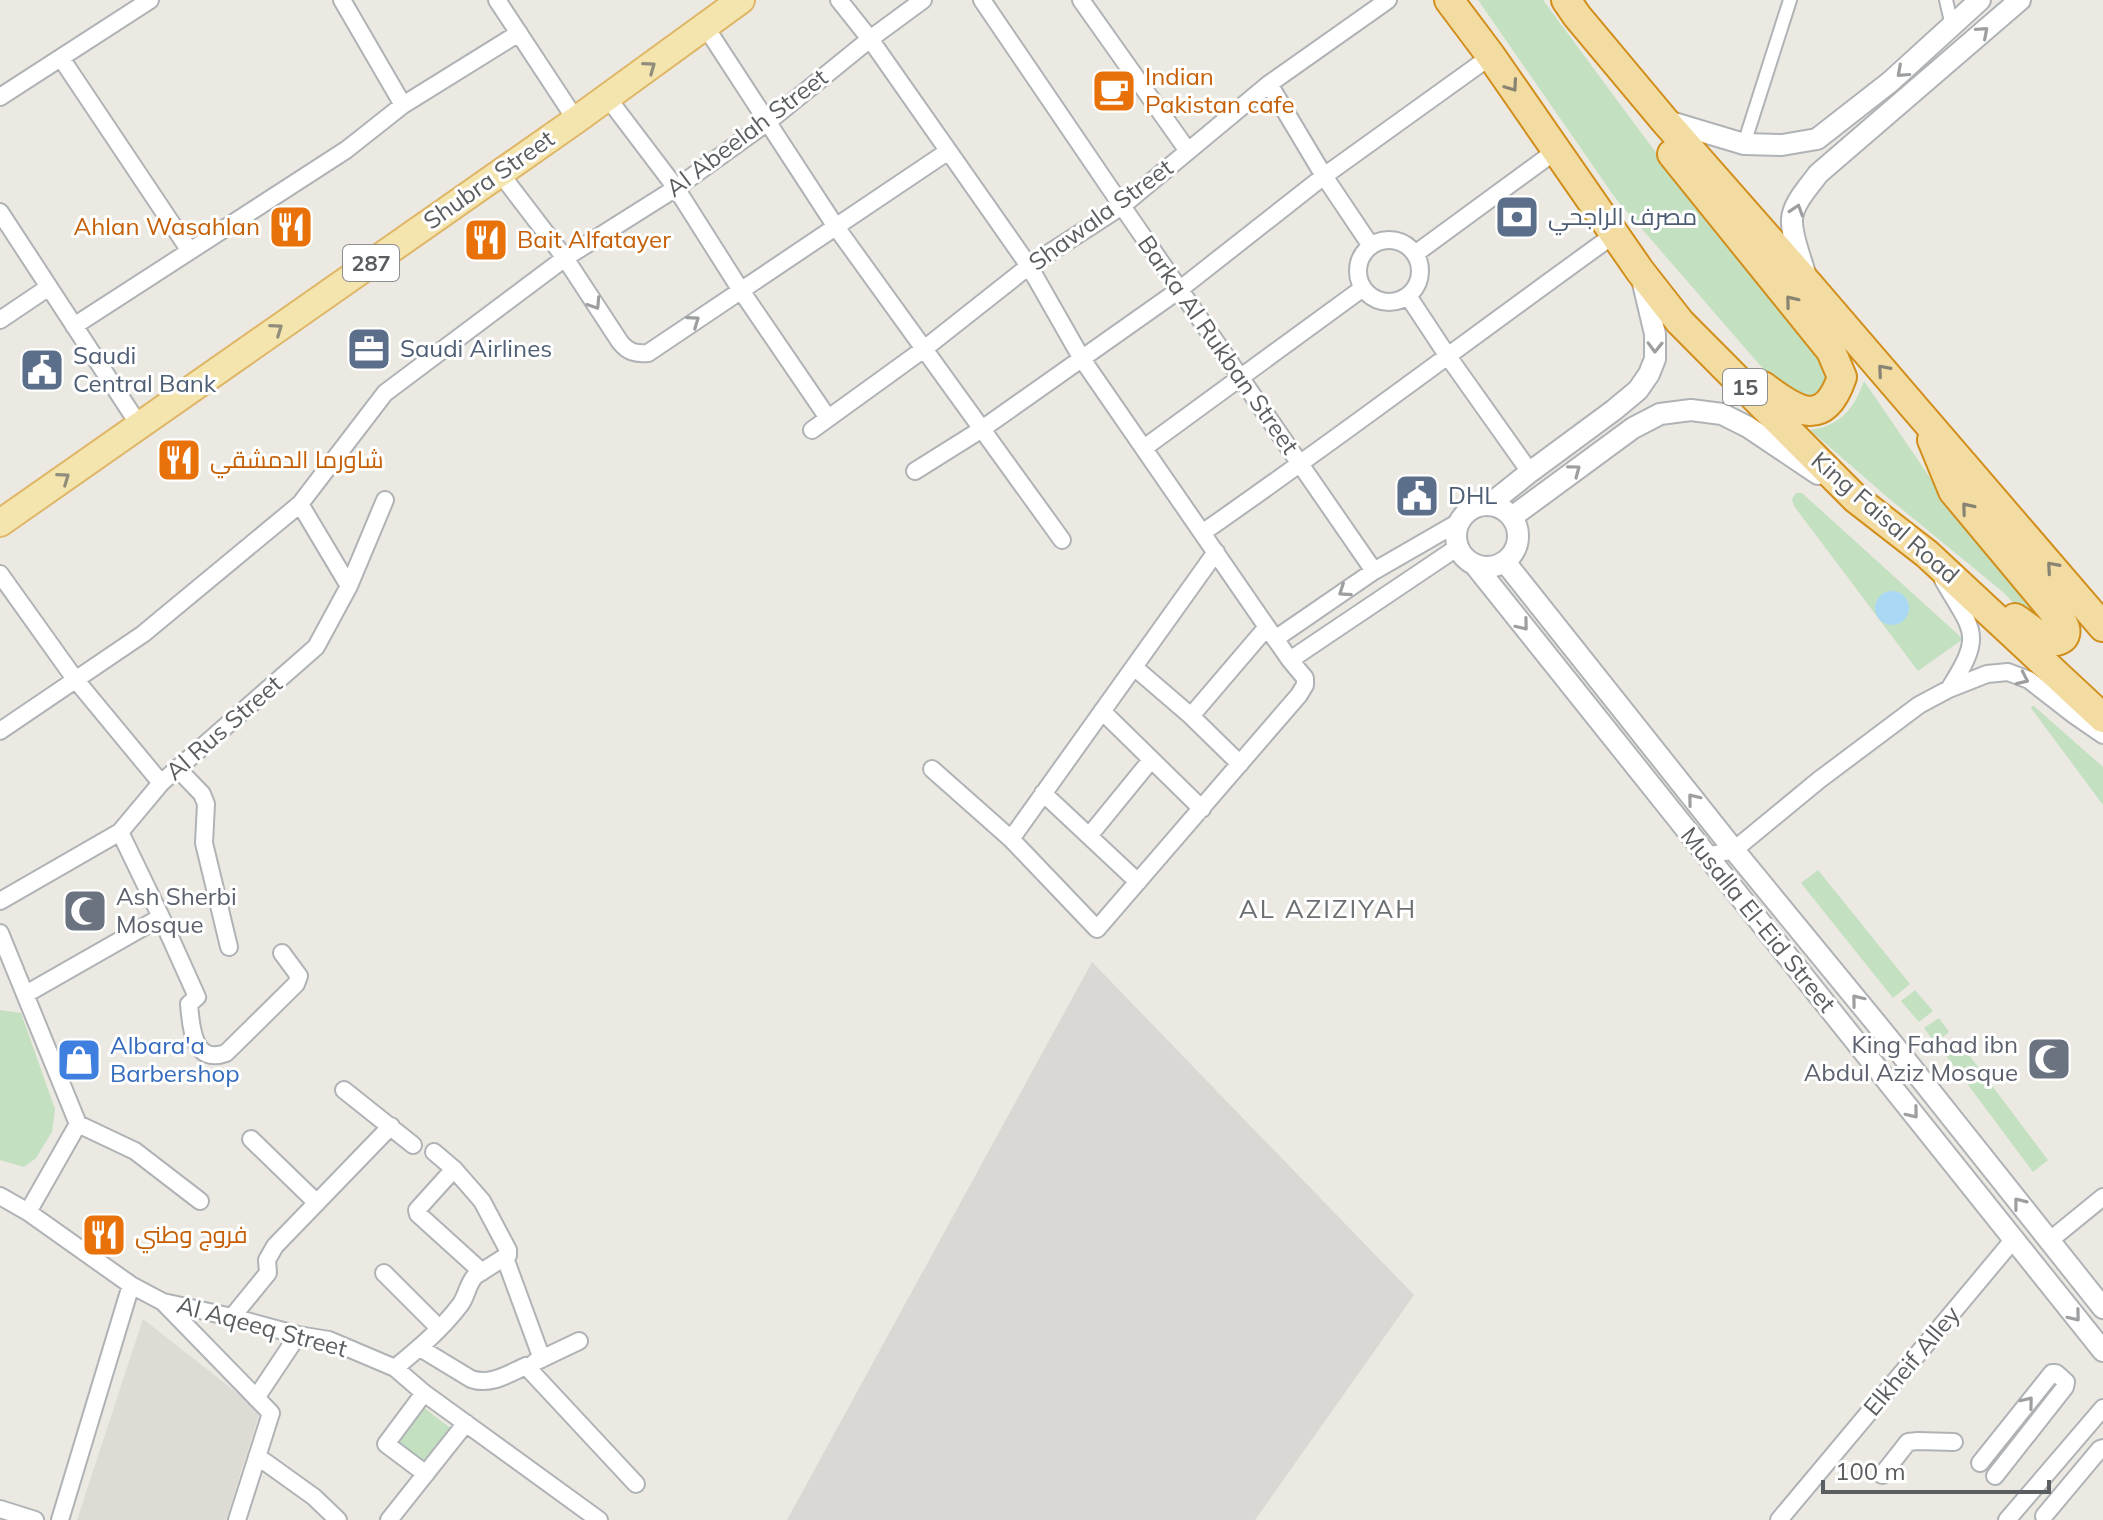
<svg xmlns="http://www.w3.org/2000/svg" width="2103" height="1520" font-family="Mulish,Cairo,sans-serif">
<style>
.industrial{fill:#dad8d4}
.education{fill:#dedad4}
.green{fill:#c3e0c1;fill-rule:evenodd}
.water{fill:#aad8f4}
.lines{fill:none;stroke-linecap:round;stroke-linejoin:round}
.pedestrian-casing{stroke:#b0b3b6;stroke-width:16}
.minor-casing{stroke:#b0b3b6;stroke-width:20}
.tertiary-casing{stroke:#b0b3b6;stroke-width:24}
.primary-casing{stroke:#dfb667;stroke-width:30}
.trunk-casing{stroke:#d28e1b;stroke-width:32}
.pedestrian{stroke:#fff;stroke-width:12}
.minor{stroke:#fff;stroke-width:16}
.tertiary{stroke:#fff;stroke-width:20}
.primary{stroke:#f4e5ae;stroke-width:26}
.trunk{stroke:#f2dca2;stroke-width:28}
.oneway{stroke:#9c9ea0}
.oneway2{stroke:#908d7c}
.oneway3{stroke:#888474}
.labels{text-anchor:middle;stroke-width:6;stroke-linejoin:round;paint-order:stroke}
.shield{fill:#fff;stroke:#8c8e90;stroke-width:2}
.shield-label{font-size:22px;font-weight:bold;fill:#5a5e61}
.food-label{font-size:24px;fill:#c56008;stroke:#fff;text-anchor:start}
.street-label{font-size:24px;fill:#5a5e61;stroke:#fff}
.service-label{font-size:24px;fill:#4e5e75;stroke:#fff;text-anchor:start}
.worship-label{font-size:24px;fill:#5b616d;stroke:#fff;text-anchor:start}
.shop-label{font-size:24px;fill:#366cbe;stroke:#fff;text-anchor:start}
.neighbourhood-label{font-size:26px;letter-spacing:2px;fill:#6c7073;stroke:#fff}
</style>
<rect width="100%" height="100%" fill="#ebe9e2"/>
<path class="industrial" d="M1092,962L1414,1295L1255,1520H787Z"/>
<path class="education" d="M143,1319L260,1411L226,1520H77Z"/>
<path class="green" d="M1478,0H1543L1648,142L1705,216L1830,364V386L1818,398H1798L1781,386L1758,363L1616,199Z
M1864,381L1933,482L2011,570L2047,621L2033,623L2003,592L1886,496L1810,430C1840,426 1854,409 1864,381Z
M1796,493H1802L1963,639L1918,671L1794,506L1792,499ZM1889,591L1900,593L1908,601L1893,625L1882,621L1876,612L1884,593Z
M2032,706H2034L2103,767V805L2031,708Z
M1818,870L1910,984L1893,998L1801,883Z
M1915,990L1933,1011L1919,1022L1901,1001Z
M0,1010L21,1013L55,1109L52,1132L36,1158L24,1167L0,1160Z
M1939,1018L1949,1032L1935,1043L1924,1028Z
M1957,1039L2048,1160L2033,1172L1942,1050Z
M423,1407L453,1430L426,1464L397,1442Z"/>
<path class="water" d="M1875 608a17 17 0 1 1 34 0a17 17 0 1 1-34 0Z"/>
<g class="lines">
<g class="pedestrian-casing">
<path id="pedestrian" d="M1946,0L1952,26
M1744,144L1790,0"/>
</g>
<g class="minor-casing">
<path id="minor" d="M342,0L403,105
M497,0L576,120
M839,0L870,39L1029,266L1082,359L1267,627L1290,660L1305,678V685L1299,695L1097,929L1011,839L932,769
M982,0L1122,206L1374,571
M1081,0L1188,151
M705,26L836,227L1062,540
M61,58L190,251
M1269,84L1324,176L1371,246
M0,97L150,0
M607,97L676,188L740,289L828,418
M500,173L565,258L620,342C628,352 635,354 648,353L947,152
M0,212L139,425
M1358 271a31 31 0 1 1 62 0a31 31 0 1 1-62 0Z
M1415,254L1557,150
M1408,296L1447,355L1530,472
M0,320L49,287
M74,326L346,150L403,105L519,33
M812,430L924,349L1029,266L1122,206L1269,84L1388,0
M1144,448L1363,288
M915,471L982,429L1179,290L1324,176L1491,56
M300,504L349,586
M1202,533C1342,436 1477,333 1615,234
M0,574L75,679L161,783
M1943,580C1974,633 1984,634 1949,689
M1275,639L1374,571L1459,522
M1290,660L1458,547
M1134,667L1191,716L1240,764
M1102,711L1202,809
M1191,716L1267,627
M0,731L143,634L300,504L385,393L565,258L676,188L769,121L870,39L923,0
M177,768L202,794L206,804L204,843L229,947
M1043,793L1138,882
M120,832L161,917L197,997L189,1004C191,1027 193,1065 226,1053L296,984L299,976L282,953
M1089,836L1151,760
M1011,839L1216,552
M1707,856L1734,850L1819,780L1919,705L1949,689L1987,674L2008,672L2029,680L2074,715L2103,735
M0,901L120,832L161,783L316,647L349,586L385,500
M0,933L78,1124L28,1212
M26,994L161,917
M344,1090L413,1145
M78,1124L135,1151L200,1201
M251,1139L317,1203
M454,1169L417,1210L418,1214L482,1272
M0,1196L28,1212L131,1285L163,1302L232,1317L298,1335L329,1340L395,1368L424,1393L599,1520
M2049,1241L2103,1197
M505,1258L542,1359
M384,1273L439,1328
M163,1302L271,1413L237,1520
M232,1317L268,1273L267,1260L275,1246L391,1126
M420,1348L471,1379C490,1386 508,1374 526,1366L636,1484
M535,1362L579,1341
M395,1368C418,1349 442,1329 460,1305C467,1296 467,1285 475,1276L508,1255V1250L482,1201L454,1169L434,1152
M424,1393L386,1444L426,1474
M256,1398L298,1335
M257,1456L314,1497L338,1520
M1980,1463L2052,1373H2056L2066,1382L2065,1387L1995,1476
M1882,1475L1908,1442L1918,1441L1954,1442
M0,1509L35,1520
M2044,1516L2100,1449L2103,1448
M60,1520L131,1285
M389,1520L466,1423
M1779,1520L2014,1239
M2007,1520L2103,1408"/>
</g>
<g class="tertiary-casing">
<path id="tertiary" d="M1664,120L1744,144L1782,145L1817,139L1890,82L1980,0
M1806,277C1802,261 1791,236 1792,219C1793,203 1809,187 1818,174L2020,0
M1490,504L1530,472L1614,410L1638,390L1649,374L1655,359V334L1642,279
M1456 536a31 31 0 1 1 62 0a31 31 0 1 1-62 0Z
M1512,517L1633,428L1660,414L1691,410L1722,414L1748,427L1818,474
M1505,562L1734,850L1889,1039L2103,1308
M1474,564L2103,1351"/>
</g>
<g class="primary-casing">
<path id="primary" d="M0,523L576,120L741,0"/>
</g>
<g class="trunk-casing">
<path id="trunk" d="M1449,0L1491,56L1640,271L1680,322L1855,498L1927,554L2103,718
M1566,0L1577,16L1664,120L1809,285L2103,627
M1672,154L1831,351L1842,377C1824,430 1796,411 1763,386
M1932,440L1953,491L2058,617C2060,619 2065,626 2065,628C2068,639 2057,643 2048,640C2036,635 2026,625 2015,618"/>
</g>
<use href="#pedestrian" class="pedestrian"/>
<use href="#minor" class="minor"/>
<use href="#tertiary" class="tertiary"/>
<use href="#primary" class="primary"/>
<use href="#trunk" class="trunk"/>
</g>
<defs><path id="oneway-chevron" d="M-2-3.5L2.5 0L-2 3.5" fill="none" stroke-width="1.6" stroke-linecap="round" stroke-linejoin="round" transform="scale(2)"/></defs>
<g class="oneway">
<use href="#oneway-chevron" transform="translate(1983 32) rotate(-41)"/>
<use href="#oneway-chevron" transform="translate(1902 72) rotate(138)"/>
<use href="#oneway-chevron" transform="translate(1797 210) rotate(-72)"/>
<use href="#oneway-chevron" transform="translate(595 304) rotate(57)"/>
<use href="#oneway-chevron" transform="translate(694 321) rotate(-35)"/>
<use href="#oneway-chevron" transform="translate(1655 347) rotate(91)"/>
<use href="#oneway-chevron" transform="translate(1575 470) rotate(-37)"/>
<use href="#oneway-chevron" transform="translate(1344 591) rotate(146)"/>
<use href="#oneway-chevron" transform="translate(1523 625) rotate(51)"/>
<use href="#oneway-chevron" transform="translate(2023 679) rotate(25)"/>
<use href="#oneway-chevron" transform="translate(1693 799) rotate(-129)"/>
<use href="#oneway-chevron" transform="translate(1857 1000) rotate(-129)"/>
<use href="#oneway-chevron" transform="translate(1913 1113) rotate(51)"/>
<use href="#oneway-chevron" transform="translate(2019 1203) rotate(-128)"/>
<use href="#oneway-chevron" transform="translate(2075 1316) rotate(51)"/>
<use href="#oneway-chevron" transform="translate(2028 1402) rotate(-51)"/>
</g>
<g class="oneway2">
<use href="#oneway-chevron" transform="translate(650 67) rotate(-36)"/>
<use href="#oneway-chevron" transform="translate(277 329) rotate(-35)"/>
<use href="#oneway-chevron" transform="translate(64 478) rotate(-35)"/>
</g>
<g class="oneway3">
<use href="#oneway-chevron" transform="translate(1512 86) rotate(55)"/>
<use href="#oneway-chevron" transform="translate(1791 301) rotate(-129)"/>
<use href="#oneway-chevron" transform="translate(1883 370) rotate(-131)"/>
<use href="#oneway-chevron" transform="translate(1967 508) rotate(-130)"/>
<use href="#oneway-chevron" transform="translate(2052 567) rotate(-131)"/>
</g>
<defs>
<g id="cafe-square" transform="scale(2.3)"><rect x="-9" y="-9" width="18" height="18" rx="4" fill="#e8710a" stroke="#fff"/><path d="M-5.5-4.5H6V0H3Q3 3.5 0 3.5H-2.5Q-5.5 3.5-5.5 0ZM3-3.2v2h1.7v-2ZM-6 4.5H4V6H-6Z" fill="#fff"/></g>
<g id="bank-square" transform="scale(2.3)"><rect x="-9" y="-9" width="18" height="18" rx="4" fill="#5c6f8a" stroke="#fff"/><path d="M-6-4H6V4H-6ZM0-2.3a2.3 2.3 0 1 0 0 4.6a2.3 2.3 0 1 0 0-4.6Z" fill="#fff"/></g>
<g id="restaurant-square" transform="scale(2.3)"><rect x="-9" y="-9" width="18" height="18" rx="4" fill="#e8710a" stroke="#fff"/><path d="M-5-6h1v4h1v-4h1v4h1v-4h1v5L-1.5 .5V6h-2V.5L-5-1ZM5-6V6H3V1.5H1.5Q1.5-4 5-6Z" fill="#fff"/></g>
<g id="office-square" transform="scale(2.3)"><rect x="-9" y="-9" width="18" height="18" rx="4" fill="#5c6f8a" stroke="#fff"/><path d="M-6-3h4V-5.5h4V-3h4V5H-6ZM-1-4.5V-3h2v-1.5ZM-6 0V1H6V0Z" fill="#fff"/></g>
<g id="civic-square" transform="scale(2.3)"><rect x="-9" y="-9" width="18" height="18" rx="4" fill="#5c6f8a" stroke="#fff"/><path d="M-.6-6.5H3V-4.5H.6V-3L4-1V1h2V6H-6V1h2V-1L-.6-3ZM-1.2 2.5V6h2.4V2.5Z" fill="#fff"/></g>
<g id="mosque-square" transform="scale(2.3)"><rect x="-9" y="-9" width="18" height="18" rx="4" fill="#6b7280" stroke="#fff"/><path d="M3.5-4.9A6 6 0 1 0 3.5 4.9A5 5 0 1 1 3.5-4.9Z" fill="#fff"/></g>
<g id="shop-square" transform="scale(2.3)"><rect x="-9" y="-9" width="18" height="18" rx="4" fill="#3f7fe0" stroke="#fff"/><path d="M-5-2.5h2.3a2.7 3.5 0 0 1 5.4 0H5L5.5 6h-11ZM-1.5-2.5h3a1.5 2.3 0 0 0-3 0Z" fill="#fff"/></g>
</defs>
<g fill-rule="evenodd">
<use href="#cafe-square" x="1114" y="91"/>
<use href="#bank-square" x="1517" y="217"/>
<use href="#restaurant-square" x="291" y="227"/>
<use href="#restaurant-square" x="486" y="240"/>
<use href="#office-square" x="369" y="349"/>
<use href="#civic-square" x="42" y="370"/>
<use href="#restaurant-square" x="179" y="460"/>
<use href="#civic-square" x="1417" y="496"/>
<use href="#mosque-square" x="85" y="911"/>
<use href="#mosque-square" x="2049" y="1059"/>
<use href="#shop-square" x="79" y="1060"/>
<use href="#restaurant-square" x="104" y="1235"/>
</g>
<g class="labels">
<g class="shield">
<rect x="343" y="245" width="56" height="36" rx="6"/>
<rect x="1723" y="369" width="44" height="36" rx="6"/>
</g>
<g class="shield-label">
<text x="371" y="271">287</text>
<text x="1745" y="395">15</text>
</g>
<g class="food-label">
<text x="1145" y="85">Indian<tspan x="1145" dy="28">Pakistan cafe</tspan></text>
<text x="260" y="235" text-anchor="end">Ahlan Wasahlan</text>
<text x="517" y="248">Bait Alfatayer</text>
<text x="210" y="468">شاورما الدمشقي</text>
<text x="135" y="1243">فروج وطني</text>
</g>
<g class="street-label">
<text transform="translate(747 133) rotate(-37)" y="8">Al Abeelah Street</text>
<text transform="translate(489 180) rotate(-35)" y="8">Shubra Street</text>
<text transform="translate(1101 215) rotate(-36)" y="8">Shawala Street</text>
<text transform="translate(1218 345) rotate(55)" y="8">Barka Al Rukban Street</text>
<text transform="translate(1885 518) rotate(41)" y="8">King Faisal Road</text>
<text transform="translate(224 728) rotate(-41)" y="8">Al Rus Street</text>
<text transform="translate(1758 920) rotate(51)" y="8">Musalla El-Eid Street</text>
<text transform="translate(262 1327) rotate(15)" y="8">Al Aqeeq Street</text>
<text transform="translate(1912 1361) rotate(-50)" y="8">Elkheif Alley</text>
</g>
<g class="service-label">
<text x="1548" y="225">مصرف الراجحي</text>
<text x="400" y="357">Saudi Airlines</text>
<text x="73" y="364">Saudi<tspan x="73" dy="28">Central Bank</tspan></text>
<text x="1448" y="504">DHL</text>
</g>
<g class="worship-label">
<text x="116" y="905">Ash Sherbi<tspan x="116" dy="28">Mosque</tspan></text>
<text x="2018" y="1053" text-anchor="end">King Fahad ibn<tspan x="2018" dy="28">Abdul Aziz Mosque</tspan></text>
</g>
<g class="shop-label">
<text x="110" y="1054">Albara'a<tspan x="110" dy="28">Barbershop</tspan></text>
</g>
<g class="neighbourhood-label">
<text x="1328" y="918">AL AZIZIYAH</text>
</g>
</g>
<path d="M1823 1480v12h226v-12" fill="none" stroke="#5a5e61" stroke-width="4"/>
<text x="1835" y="1480" font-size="24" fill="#5a5e61" stroke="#ffffff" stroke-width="6" paint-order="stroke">100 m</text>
</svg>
